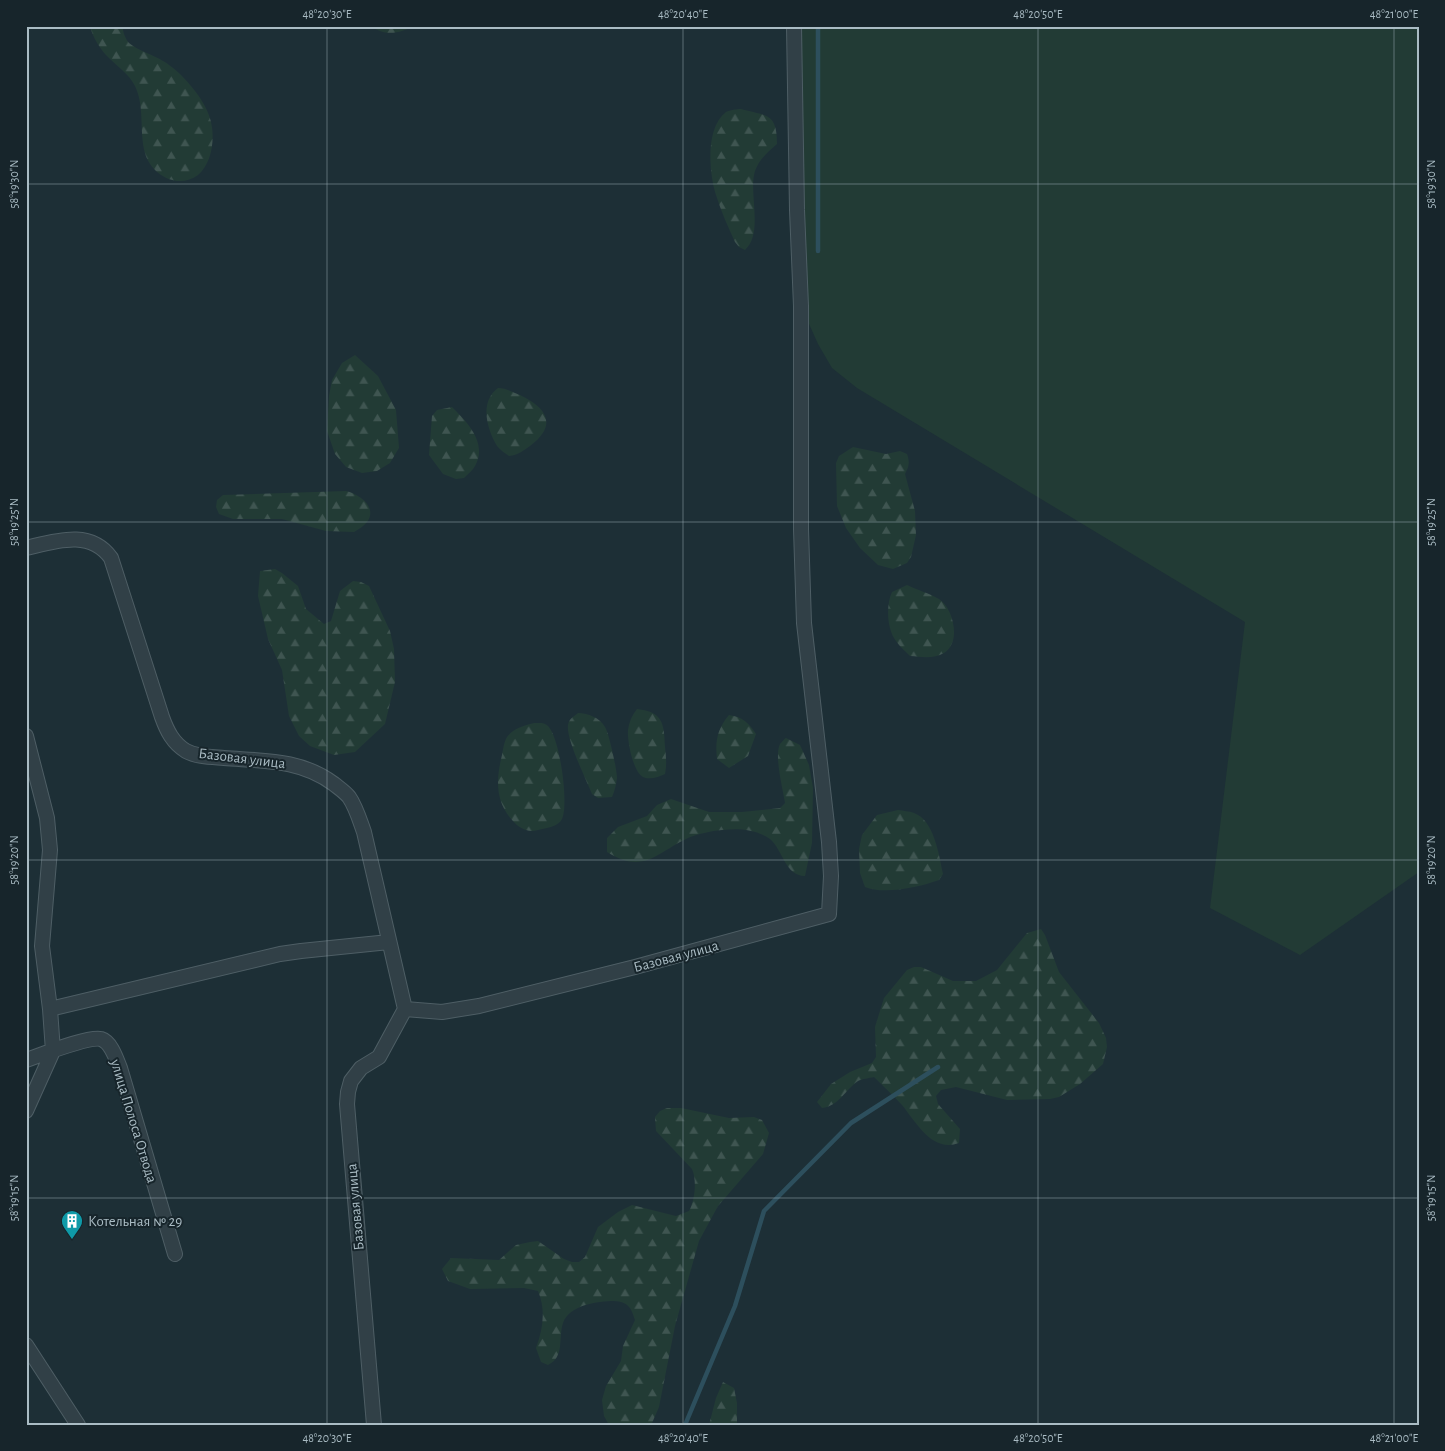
<svg xmlns="http://www.w3.org/2000/svg" width="1445" height="1451" font-family="'Alegreya Sans',sans-serif">
<style>
.forest{fill:url(#forest-firs)}
.garden{fill:#223b35}
.lines{fill:none;stroke-linecap:round;stroke-linejoin:round}
.stream{stroke:#2d4f5d;stroke-width:4.5}
.minor-casing{stroke:#4e5e65;stroke-width:16}
.minor{stroke:#314047;stroke-width:14}
.ticks{fill:none;stroke:#aabcc4;stroke-width:1;stroke-opacity:0.45}
.labels{text-anchor:middle;stroke-width:4;stroke-linejoin:round;paint-order:stroke}
.street-label{font-size:15px;fill:#aabcc4;stroke:#17252b}
.poi-label{font-size:15px;fill:#aabcc4;stroke:#17252b;text-anchor:start}
.neatline{fill:none;stroke:#aabcc4;stroke-width:2}
.ticks-label{font-size:12px;text-anchor:middle;fill:#aabcc4}
</style>
<defs>
<pattern id="forest-firs" width="22" height="20" patternUnits="userSpaceOnUse" patternTransform="scale(1.25)"><rect width="22" height="20" fill="#223b35"/><path d="M5 1l3.5 6h-7zM16 11l3.5 6h-7z" fill="#3f5551"/></pattern>
</defs>
<rect width="100%" height="100%" fill="#1d2f36"/>
<path class="forest" d="M90,26H123C122,31 126,40 129,43C137,50 154,55 163,61C181,71 207,101 211,122C215,139 212,163 198,175C178,190 151,175 145,153C139,131 145,107 135,86C129,74 118,67 109,58C101,51 92,36 90,26Z
M372,26H414C401,33 384,37 372,26Z
M741,109C767,116 777,113 777,144C768,152 759,159 755,171C748,192 764,233 745,250L739,247L735,242C728,227 721,211 716,195C709,173 705,128 726,112C730,110 737,109 741,109Z
M355,355L378,376L396,410L399,448L390,463L377,471L362,473L346,467L335,454L327,431L329,396L332,380L342,363Z
M498,388C506,388 512,392 520,395C547,408 558,425 530,446C523,451 518,455 509,456C505,453 500,450 497,446C487,429 479,402 498,388Z
M452,407C467,422 488,443 475,466C473,470 468,474 464,478L456,479L443,474L429,455L432,416L437,410Z
M853,447L886,454L900,451L907,454C910,462 909,467 905,474L915,511L916,535L911,557L907,563L893,569L878,565L860,548L846,528L837,506L836,463L839,456Z
M346,491C359,494 378,507 367,522C364,526 359,529 354,532L326,531L282,519H233L219,514L216,507L217,500L223,495Z
M275,569L282,573L298,586L306,609L324,624L331,621L340,591L353,581L361,582L369,586L390,631L394,649L395,682L385,724L355,752L334,755L310,746L299,736L289,716L282,670L268,639L258,596L260,571Z
M907,585C917,590 929,593 939,599C953,608 962,642 944,653C934,659 922,657 910,656C905,651 898,645 894,638C887,626 886,605 892,592Z
M637,709C663,712 664,723 665,747C666,756 667,765 665,774C659,777 649,780 643,777C633,772 627,740 628,730C629,722 632,715 637,709Z
M578,713C588,713 600,718 605,727C609,733 617,770 617,778C616,785 615,790 612,797L598,798L592,794C586,779 566,739 568,725C569,719 573,717 578,713Z
M729,715C743,717 749,723 756,734L748,756L729,768L717,759C715,742 717,729 729,715Z
M534,723C539,723 544,722 548,726C560,738 569,804 562,819C558,827 546,828 538,830C527,833 519,828 512,820C495,801 496,779 502,755C503,750 504,742 507,737C514,728 523,726 534,723Z
M786,738L800,745L809,765L813,788L812,843L805,876C785,876 783,850 770,839C756,829 738,828 722,830C711,831 697,834 688,838C656,853 644,875 607,852V838L618,827L647,816L657,805L671,799L709,812H742L780,808L785,803C783,789 774,756 780,744C781,743 785,738 786,738Z
M898,810C903,811 909,811 914,813C934,820 939,855 943,874L939,880C920,887 884,895 865,887L860,873L859,849L862,835L877,815Z
M1041,929L1045,935L1059,972L1099,1023L1106,1038L1107,1047L1103,1064L1080,1084L1059,1097L1050,1099L1007,1100L956,1087L941,1090L936,1096L938,1104L960,1129L959,1143C932,1153 916,1122 902,1105C893,1095 883,1086 874,1077C869,1078 862,1079 858,1081C845,1090 839,1106 822,1108L817,1102L831,1084L850,1072L872,1063L876,1057L875,1027L884,998L907,970L914,967H921L953,981H976L997,970L1027,933Z
M667,1108H681L729,1118L754,1117L762,1120L769,1133L763,1154L718,1206L699,1241L675,1326L659,1407L652,1423L650,1425H609L604,1416L602,1400L606,1386L621,1361L623,1346L635,1320C631,1307 628,1302 614,1301C598,1301 569,1305 563,1323C558,1338 565,1357 548,1365L541,1362L536,1348C543,1329 546,1310 538,1291L524,1288L470,1289L448,1281L442,1269L451,1258L499,1260L516,1245L530,1242L538,1241L564,1259L572,1262H579L585,1257L598,1227L618,1212L632,1205L676,1216L689,1211C695,1200 697,1180 692,1169L656,1131L655,1117L660,1111Z
M723,1382L734,1388L737,1403V1425H709L716,1398Z"/>
<path class="garden" d="M794,26H1419V872L1300,955L1210,908L1245,622L857,388L832,368L818,344L801,306Z"/>
<g class="lines">
<path class="stream" d="M818,251V26
M685,1425L735,1306L764,1211L851,1123L938,1067"/>
<g class="minor-casing">
<path id="minor" d="M26,548C56,541 90,529 111,558L162,717C167,731 173,743 186,751C197,757 212,757 224,758C263,761 301,759 334,784C339,788 345,792 349,797C356,807 360,821 364,832L405,1009L379,1057L361,1068L351,1081L348,1092L347,1104L374,1425
M26,736L47,818L50,850L42,946L50,1009L53,1051L26,1111
M50,1009L280,954L301,951L389,942
M405,1009L442,1012L479,1006L635,967L829,914L831,876L829,842L804,623L801,529V306L797,210L794,26
M26,1060C41,1055 88,1036 101,1039C111,1042 116,1058 120,1068L175,1254
M26,1345L78,1425"/>
</g>
<use href="#minor" class="minor"/>
</g>
<path class="ticks" d="M327,26V1425M683,26V1425M1038,26V1425M1394,26V1425M26,184H1419M26,522H1419M26,860H1419M26,1198H1419"/>
<defs>
<g id="building-pin" transform="scale(1.125)"><path d="M0 17L-7.5 6A9.5 9.5 0 1 1 7.5 6Z" fill="#0f9aa8" stroke="#17252b"/><path d="M-4-6H4V6H1V3H-1V6H-4ZM-2.5-4.3h1.7v1.8h-1.7ZM.8-4.3h1.7v1.8H.8ZM-2.5-1h1.7V.8h-1.7ZM.8-1h1.7V.8H.8Z" fill="#fff"/></g>
</defs>
<g fill-rule="evenodd">
<use href="#building-pin" x="72" y="1221"/>
</g>
<g class="labels">
<g class="street-label">
<text transform="translate(242 758) rotate(7)" y="5">Базовая улица</text>
<text transform="translate(676 956) rotate(-15)" y="5">Базовая улица</text>
<text transform="translate(134 1121) rotate(73)" y="5">улица Полоса Отвода</text>
<text transform="translate(355 1207) rotate(-95)" y="5">Базовая улица</text>
</g>
<g class="poi-label">
<text x="88" y="1226">Котельная № 29</text>
</g>
</g>
<rect width="1445" height="1451" fill="none" stroke="#17252b" stroke-width="55"/>
<rect x="28" y="28" width="1390" height="1396" class="neatline"/>
<g class="ticks-label">
<text x="327" y="18">48°20'30"E</text>
<text x="683" y="18">48°20'40"E</text>
<text x="1038" y="18">48°20'50"E</text>
<text x="1394" y="18">48°21'00"E</text>
<text transform="translate(14 184) rotate(-90)" y="4">58°19'30"N</text>
<text transform="translate(1431 184) rotate(-90)" y="4">58°19'30"N</text>
<text transform="translate(14 522) rotate(-90)" y="4">58°19'25"N</text>
<text transform="translate(1431 522) rotate(-90)" y="4">58°19'25"N</text>
<text transform="translate(14 860) rotate(-90)" y="4">58°19'20"N</text>
<text transform="translate(1431 860) rotate(-90)" y="4">58°19'20"N</text>
<text transform="translate(14 1198) rotate(-90)" y="4">58°19'15"N</text>
<text transform="translate(1431 1198) rotate(-90)" y="4">58°19'15"N</text>
<text x="327" y="1442">48°20'30"E</text>
<text x="683" y="1442">48°20'40"E</text>
<text x="1038" y="1442">48°20'50"E</text>
<text x="1394" y="1442">48°21'00"E</text>
</g>
</svg>
